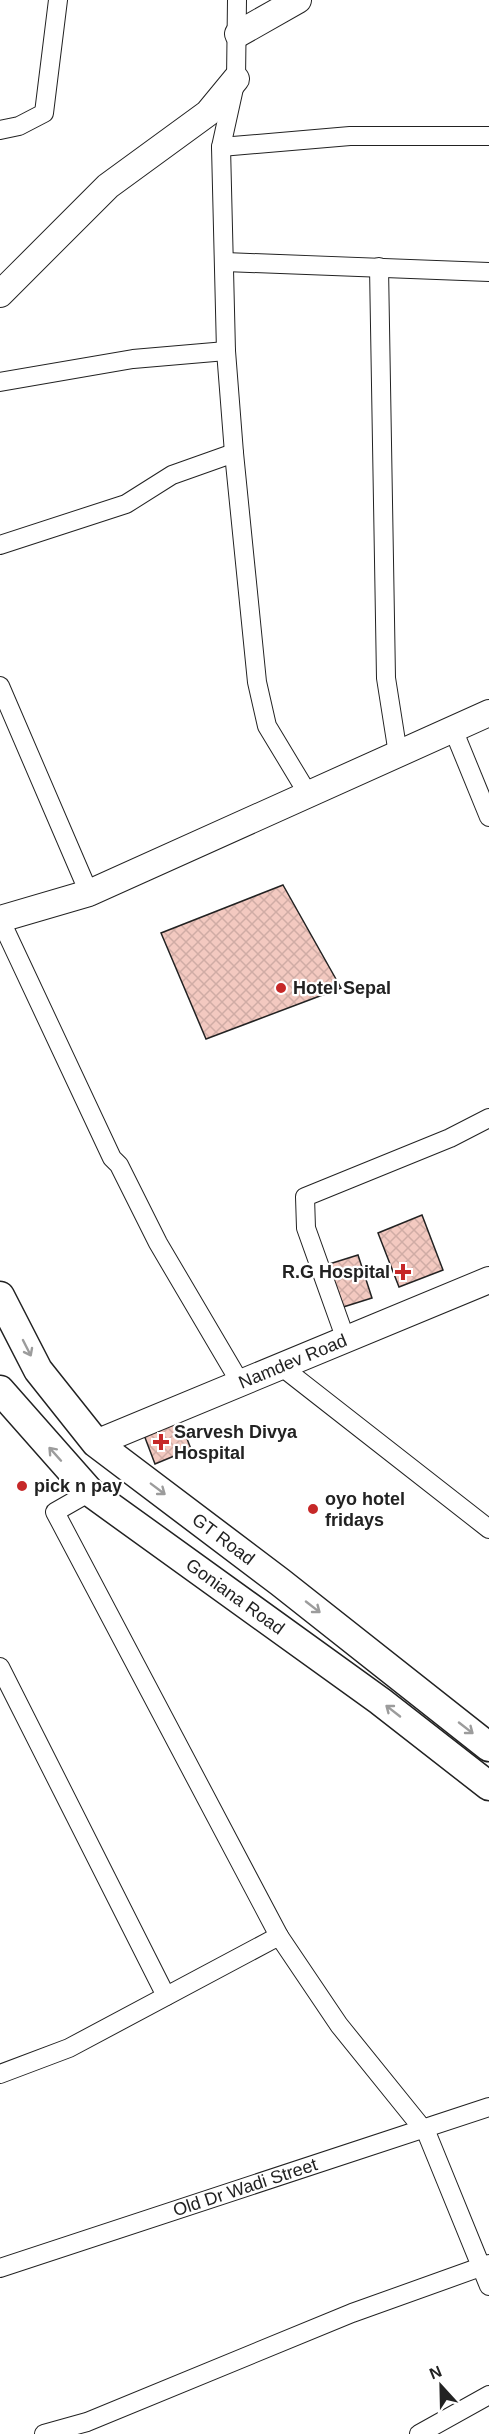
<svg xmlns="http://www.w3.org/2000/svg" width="489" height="2434" font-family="Arial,sans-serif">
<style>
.building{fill:url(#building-cross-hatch);stroke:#222;stroke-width:1.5}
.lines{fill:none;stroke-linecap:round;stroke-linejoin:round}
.street-casing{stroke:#222;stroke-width:20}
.secondary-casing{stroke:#222;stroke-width:28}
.primary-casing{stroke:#222;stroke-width:31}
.street{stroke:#fff;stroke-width:18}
.secondary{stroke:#fff;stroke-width:26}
.primary{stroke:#fff;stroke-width:28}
.oneway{stroke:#9c9c9c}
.poi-dot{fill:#c62828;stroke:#fff;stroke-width:2}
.labels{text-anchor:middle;stroke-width:4.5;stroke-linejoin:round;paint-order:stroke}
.poi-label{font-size:18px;font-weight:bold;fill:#222;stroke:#fff;text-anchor:start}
.street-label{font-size:18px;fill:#222;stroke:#fff}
</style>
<defs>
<pattern id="building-cross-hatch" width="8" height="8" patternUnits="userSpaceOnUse" patternTransform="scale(1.5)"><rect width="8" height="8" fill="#f3c9c0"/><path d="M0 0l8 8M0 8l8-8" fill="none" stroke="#d0aca5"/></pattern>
</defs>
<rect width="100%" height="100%" fill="#fff"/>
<path class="building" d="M283,885L341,988L206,1039L161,933Z
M422,1215L443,1270L399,1287L378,1233Z
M358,1255L372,1298L340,1308L326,1265Z
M180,1421L191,1449L155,1464L144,1435Z"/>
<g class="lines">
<g class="street-casing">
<g id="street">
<path d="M237,0L236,79L221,147L226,351L234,453L257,682L267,726L308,794"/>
<path d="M0,130L19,126L44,113L58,0"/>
<path d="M221,147L350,136H489"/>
<path d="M225,262L489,272"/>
<path d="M379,267L386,678L398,754"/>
<path d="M0,382L133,359L226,351"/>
<path d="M0,545L126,504L172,475L234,453"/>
<path d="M0,686L89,893"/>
<path d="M453,729L489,817"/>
<path d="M0,919L112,1158L119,1165L158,1243L241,1384"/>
<path d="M346,1340L306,1228L305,1197L450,1138L489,1118"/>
<path d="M282,1367L489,1529"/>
<path d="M90,1492L55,1512L279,1936"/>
<path d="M0,1667L166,1996"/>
<path d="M0,2074L69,2048L279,1936L339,2025L427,2134L489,2286"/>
<path id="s1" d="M0,2268L489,2107"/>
<path d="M44,2434L87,2422L352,2313L489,2264"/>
<path d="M419,2434L489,2395"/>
</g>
</g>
<g class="secondary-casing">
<g id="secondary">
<path d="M238,34L298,0"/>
<path d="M0,294L108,186L208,113L236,79"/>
<path d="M0,919L89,893L489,713"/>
<path id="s2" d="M96,1443L489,1280"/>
</g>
</g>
<g class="primary-casing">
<g id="primary">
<path id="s3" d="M0,1296L38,1370L96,1443L280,1582L489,1747"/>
<path id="s4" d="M0,1390L90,1492L380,1701L489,1786"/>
</g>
</g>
<use href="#street" class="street"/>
<use href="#secondary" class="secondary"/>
<use href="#primary" class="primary"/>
</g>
<defs><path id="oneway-shaft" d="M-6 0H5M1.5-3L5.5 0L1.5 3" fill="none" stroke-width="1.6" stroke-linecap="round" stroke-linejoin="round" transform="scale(1.5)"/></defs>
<g class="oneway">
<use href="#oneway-shaft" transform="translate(27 1348) rotate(63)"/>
<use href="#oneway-shaft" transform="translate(55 1454) rotate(-132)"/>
<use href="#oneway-shaft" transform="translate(158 1489) rotate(37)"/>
<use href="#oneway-shaft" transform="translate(313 1607) rotate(38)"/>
<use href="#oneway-shaft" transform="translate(393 1711) rotate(-142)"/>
<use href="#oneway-shaft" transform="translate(466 1728) rotate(38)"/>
</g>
<g class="poi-dot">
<circle cx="281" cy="988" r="6"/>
<path d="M400 1263h6v6h6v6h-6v6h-6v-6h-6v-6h6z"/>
<path d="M158 1433h6v6h6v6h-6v6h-6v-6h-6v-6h6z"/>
<circle cx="22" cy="1486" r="6"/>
<circle cx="313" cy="1509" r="6"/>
</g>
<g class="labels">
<g class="poi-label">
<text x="293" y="994">Hotel Sepal</text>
<text x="390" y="1278" text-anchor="end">R.G Hospital</text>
<text x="174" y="1438">Sarvesh Divya<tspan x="174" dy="21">Hospital</tspan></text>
<text x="34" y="1492">pick n pay</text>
<text x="325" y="1505">oyo hotel<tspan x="325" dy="21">fridays</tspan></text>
</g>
<g class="street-label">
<text dy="6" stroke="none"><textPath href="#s2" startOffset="213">Namdev Road</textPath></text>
<text dy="6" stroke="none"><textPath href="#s3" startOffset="336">GT Road</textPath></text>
<text dy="6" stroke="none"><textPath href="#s4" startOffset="315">Goniana Road</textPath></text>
<text dy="6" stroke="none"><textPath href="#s1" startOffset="258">Old Dr Wadi Street</textPath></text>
</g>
</g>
<g transform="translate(441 2386) rotate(338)" stroke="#ffffff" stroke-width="4.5" paint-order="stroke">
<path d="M0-4.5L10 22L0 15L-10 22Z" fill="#222222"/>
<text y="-9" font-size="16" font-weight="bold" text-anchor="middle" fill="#222222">N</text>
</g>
</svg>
